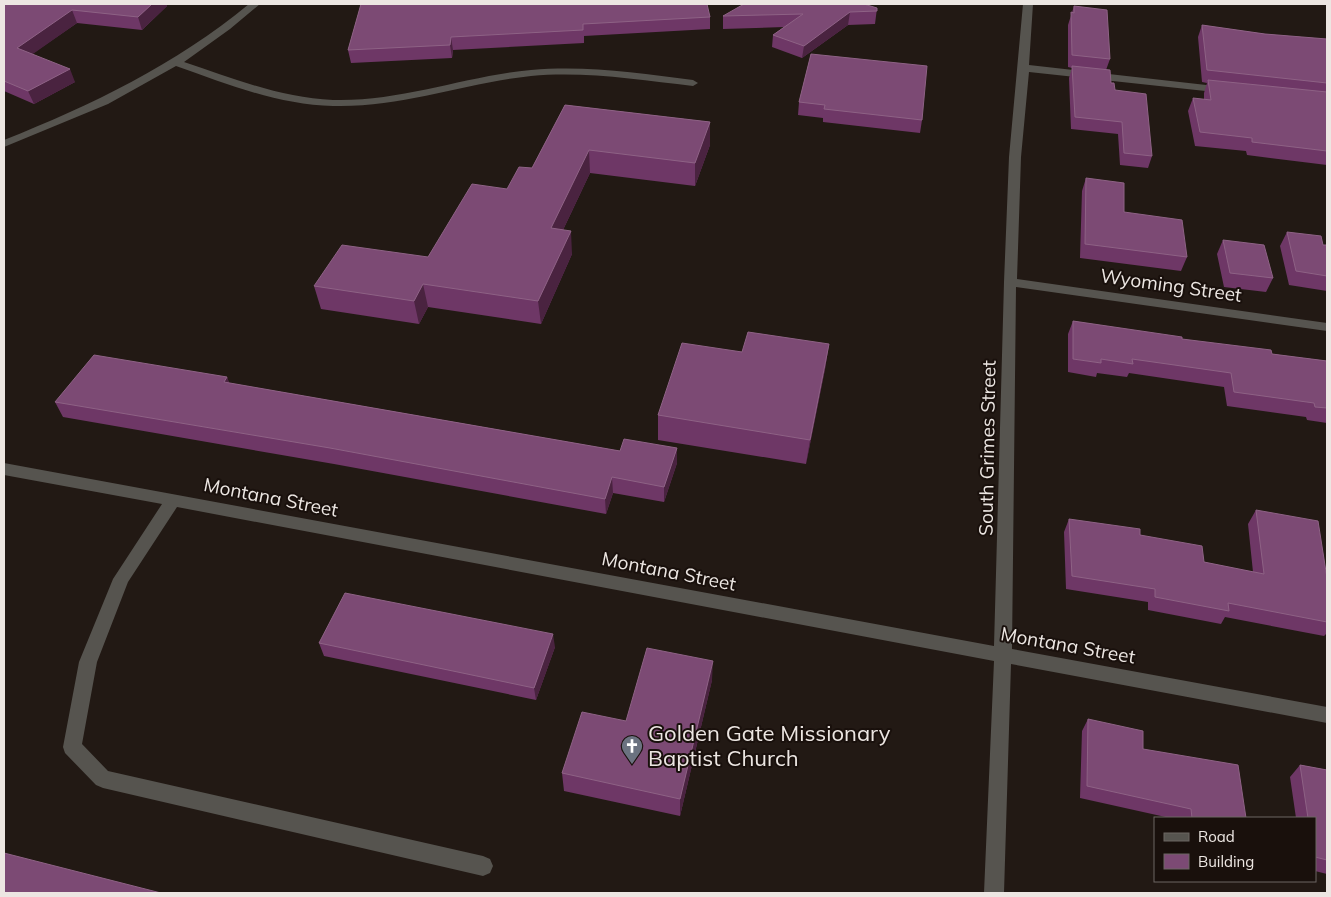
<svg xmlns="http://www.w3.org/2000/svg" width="1331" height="897" font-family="Mulish,sans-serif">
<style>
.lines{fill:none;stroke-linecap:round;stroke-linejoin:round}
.minor{fill:#56544f;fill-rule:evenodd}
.wall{fill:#6e3766}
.shaded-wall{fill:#4a2340}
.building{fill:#7c4a74;stroke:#8e6285}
.labels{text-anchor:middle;stroke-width:4;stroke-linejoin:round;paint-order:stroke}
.street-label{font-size:19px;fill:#ece6e2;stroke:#19100c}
.near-poi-label{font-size:22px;fill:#ece6e2;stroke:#19100c;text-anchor:start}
</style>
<rect width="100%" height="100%" fill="#221914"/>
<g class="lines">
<path class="minor" d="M249,4H260L230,29L184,62C232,78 281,98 333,100C401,102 465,76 531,70C585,65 640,73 693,80L698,83L693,86C640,80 585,71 531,76C465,83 401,108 333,106C279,105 227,84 176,66L108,104L4,147V140C92,105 175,65 249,4Z
M1023,4H1033L1029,65L1224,87L1229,90L1224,93L1029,72L1021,157L1017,279L1327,323V331L1016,287L1012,649L1327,707V723L1011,664L1004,893H984L994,661L177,507L128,582L97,662L82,744L108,771L483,856L490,859L493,866L490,873L483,876L103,788L96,785L65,753L63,747L79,662L113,579L162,504L4,475V463L994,646L1004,282L1009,157Z"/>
</g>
<path class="wall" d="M4,4H167V6L142,30L77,23L32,54L75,82L34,104L4,91Z
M361,4L710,17V29L584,36V43L453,50L452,58L351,63L348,50Z
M1074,6L1110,59L1106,70L1111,83L1152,156L1148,168L1120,165L1118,134L1071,129L1069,78L1072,68L1068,67V25Z
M877,8L875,24L848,25L802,58L772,47L773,35L784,27L723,29V16Z
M1202,25L1265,34L1327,39V165L1247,155L1246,151L1195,146L1188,111L1193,98L1204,100V93L1207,83L1202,82L1198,37Z
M811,54L922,120L920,133L823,122V118L798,115L799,102Z
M565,105L710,122V145L695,186L590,173L563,230L572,254L541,324L428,307L419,324L321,309L314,286L428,257L507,189L532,168Z
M1086,178L1124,212L1187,257L1181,271L1080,258L1082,191Z
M1287,232L1323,245H1327V291L1289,285L1280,246Z
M1223,240L1273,278L1266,292L1224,287L1217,254Z
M1073,321L1272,354L1327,361V423L1307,420L1306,417L1227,406L1224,387L1129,373L1127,377L1097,373L1096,377L1068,372V334Z
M829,344L825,369L806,464L658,440V415L742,352Z
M227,377L229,383L620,451L677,448V463L664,502L613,493L606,514L334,464L63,417L55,402Z
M1256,510L1327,578V633L1324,636L1225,617L1221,624L1148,610V602L1066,589L1064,532L1069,519L1140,535L1204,562L1253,572L1248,524Z
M319,643L555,647L536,700L324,656Z
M712,680L680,816L564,791L562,773L626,721Z
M1088,719L1143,749L1246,818H1170L1080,798L1082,731Z
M1300,765L1327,770V874L1315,871V818H1296L1290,777Z"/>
<path class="shaded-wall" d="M152,4H167V6L142,30L138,17Z
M72,10L77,23L23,61L17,48Z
M850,12L848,25L802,58L804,46Z
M451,37L453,50L452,58L450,45Z
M70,69L75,82L34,104L28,91Z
M710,122V145L695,186V163Z
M589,150L590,173L553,251L551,228Z
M571,231L572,254L541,324L538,301Z
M423,284L428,307L419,324L414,301Z
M829,344L825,369L806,464L810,440Z
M227,377L233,393L224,382Z
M677,448V463L664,502V487Z
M612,477L613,493L606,514L605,499Z
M553,634L555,647L536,700L534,688Z
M713,661L712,680L680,816V799Z"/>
<path class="building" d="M4,4H152L138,17L72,10L17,48L70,69L28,91L4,81Z
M361,4H707L710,17L583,24V30L451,37L450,45L348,50Z
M744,4H864L877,8V11L850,12L804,46L773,35L803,14L723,16Z
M1074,6L1107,10L1110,59L1072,55L1071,12L1074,13Z
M1202,25L1265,34L1327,39V83L1207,70Z
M811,54L927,66L922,120L824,109L825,105L799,102Z
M1072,66L1110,70L1111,83H1114L1115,90L1146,94L1152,156L1124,153L1122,122L1075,117Z
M1208,80L1327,92V151L1252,142V138L1200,132L1193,98L1211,100Z
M565,105L710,122L695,163L589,150L551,228L571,231L538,301L423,284L414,301L314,286L342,245L428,257L472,184L507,189L519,167L532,168Z
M1086,178L1124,183V212L1182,220L1187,257L1085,244Z
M1287,232L1321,236L1323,245H1327V276L1296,271Z
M1223,240L1264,245L1273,278L1230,273Z
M1073,321L1182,337V339L1271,350L1272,354L1327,361V408L1315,407L1314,403L1234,392L1231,373L1132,359L1133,364L1101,359V363L1073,359Z
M748,332L829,344L810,440L658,415L682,343L742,352Z
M94,355L227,377L224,382L620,451L624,439L677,448L664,487L612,477L605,499L330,448L55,402Z
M1256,510L1318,521L1327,578V622L1228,603L1229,611L1155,597V589L1072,576L1069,519L1140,529V535L1202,546L1204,562L1264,574Z
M345,593L553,634L534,688L319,643Z
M647,648L713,661L680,799L562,773L582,712L626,721Z
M1088,719L1143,731V749L1238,765L1246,818H1192L1191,809L1087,786Z
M1300,765L1327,770V860L1315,857V818H1308Z
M4,853L161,893H4Z"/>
<defs>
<g id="church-pin" transform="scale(1.125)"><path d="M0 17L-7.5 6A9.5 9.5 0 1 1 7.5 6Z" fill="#6b7280" stroke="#19100c"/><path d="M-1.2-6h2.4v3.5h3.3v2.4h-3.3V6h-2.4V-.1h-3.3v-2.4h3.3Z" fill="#fff"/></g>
</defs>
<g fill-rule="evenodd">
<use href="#church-pin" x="632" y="746"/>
</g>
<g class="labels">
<g class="street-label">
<text transform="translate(1171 285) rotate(8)" y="7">Wyoming Street</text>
<text transform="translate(987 448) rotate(-89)" y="7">South Grimes Street</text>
<text transform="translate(271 497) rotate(11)" y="7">Montana Street</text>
<text transform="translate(669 571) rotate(11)" y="7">Montana Street</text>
<text transform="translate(1068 645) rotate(10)" y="7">Montana Street</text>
</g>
<g class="near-poi-label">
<text x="648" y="741">Golden Gate Missionary<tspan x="648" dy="25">Baptist Church</tspan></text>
</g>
</g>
<rect width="1331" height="897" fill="none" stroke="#ece6e2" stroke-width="10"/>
<rect x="1154" y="817" width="162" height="65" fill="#19100c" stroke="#6d6662"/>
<rect x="1164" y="833" width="25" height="8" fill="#56544f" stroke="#6d6662"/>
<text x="1198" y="842" font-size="15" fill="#ece6e2">Road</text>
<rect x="1164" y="854" width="25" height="15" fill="#7c4a74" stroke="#6d6662"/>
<text x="1198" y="867" font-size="15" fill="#ece6e2">Building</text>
</svg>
